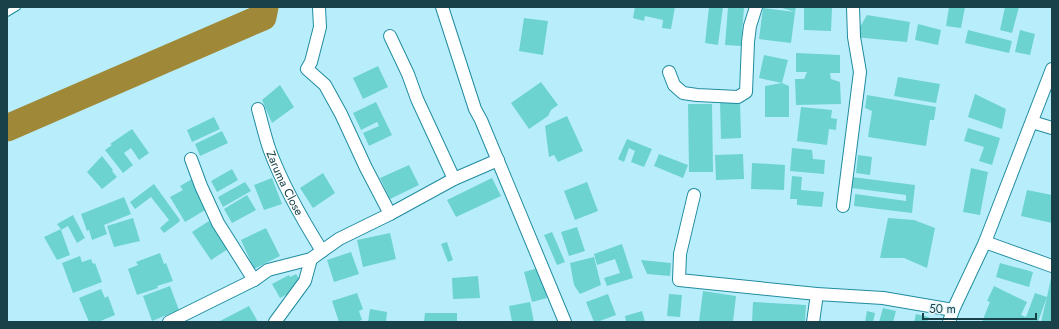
<svg xmlns="http://www.w3.org/2000/svg" width="1059" height="329" font-family="Jost,sans-serif">
<style>
.lines{fill:none;stroke-linecap:round;stroke-linejoin:round}
.river{stroke:#9f8938;stroke-width:27}
.building{fill:#6cd3d1}
.lane-casing{stroke:#208ca0;stroke-width:8}
.street-casing{stroke:#208ca0;stroke-width:14}
.lane{stroke:#fff;stroke-width:6}
.street{stroke:#fff;stroke-width:12}
.labels{text-anchor:middle;stroke-width:4;stroke-linejoin:round;paint-order:stroke}
.street-label{font-size:12px;fill:#18414a;stroke:#e3f5f9}
</style>
<rect width="100%" height="100%" fill="#b8eefb"/>
<g class="lines">
<path class="river" d="M7,128L263,17L265,7"/>
</g>
<path class="building" d="M635,7H675L671,29L662,28L663,20L645,16L644,21L633,18Z
M709,7H723L718,45L705,43Z
M728,7H744L741,46L725,45Z
M779,7H796L795,12Z
M804,7L832,8L831,31L804,30Z
M949,7H965L961,28L946,26Z
M1005,7H1019L1012,33L1000,30Z
M763,8L795,12L791,43L759,39Z
M867,15L910,22L907,42L854,37Z
M524,18L548,21L543,55L519,51Z
M918,24L941,30L938,45L915,40Z
M968,30L1012,41L1009,53L965,43Z
M1020,30L1035,34L1030,55L1015,52Z
M796,53L840,55V73H830L831,79L840,82L841,104L796,105L795,79H804L807,72H796Z
M764,55L788,60L782,83L759,78Z
M378,66L388,87L363,99L353,78Z
M898,77L940,84L936,103L894,96Z
M541,82L558,105L551,110L548,116L529,129L511,103Z
M782,83L789,86V117H765V86Z
M280,85L294,107L272,123L262,100Z
M975,94L1006,109L1002,129L968,117Z
M867,95L936,107L934,120H930L926,146L868,137L872,111L865,108Z
M720,101H740L741,138L721,139Z
M376,102L392,135L369,146L363,133L379,126L377,122L361,130L353,113Z
M688,104H712L713,172H689Z
M801,107L832,110L831,118L837,119L836,130L829,129L827,145L797,141Z
M567,116L583,151L558,162L554,155L549,157L545,126Z
M214,117L220,129L192,142L187,130Z
M968,128L1000,138L992,165L979,161L984,147L964,141Z
M132,129L149,153L139,160L131,148L124,153L133,165L123,173L105,150L112,145L110,144Z
M222,131L228,143L200,156L195,144Z
M627,139L652,149L644,167L631,162L635,151L629,148L624,162L618,159Z
M792,148L812,150L813,159L825,160L824,174L790,171Z
M659,154L688,165L683,178L654,166Z
M743,154L744,179L716,180L715,155Z
M858,155L872,157L870,175L856,173Z
M102,156L113,170L112,171L117,177L102,189L87,172Z
M752,163L785,165L784,190L751,189Z
M409,165L419,185L390,199L380,178Z
M971,168L988,172L980,215L963,212Z
M232,169L238,180L217,192L211,181Z
M323,173L335,193L313,208L300,188Z
M792,176L802,177L801,190L824,192L822,207L797,205V199H790Z
M852,177L915,185L912,213L854,206L855,194L906,201V195L851,188Z
M272,178L282,204L264,210L254,185Z
M492,178L501,196L456,217L447,200Z
M192,179L207,209L185,222L170,197L183,190L180,186Z
M245,182L251,191L223,207L218,197Z
M587,182L598,211L575,220L564,191Z
M154,184L180,220L179,222L164,233L160,228L169,220L151,197L135,209L130,202Z
M1027,190L1052,195V223L1021,216Z
M247,195L256,210L232,223L224,209Z
M124,197L131,214L104,225L107,234L92,240L89,230L87,231L81,214Z
M73,215L85,238L77,243L68,226L61,230L70,255L57,260L44,237L61,229L57,224Z
M133,218L140,241L114,247L107,226Z
M888,218L914,220L935,228L927,268L904,258H880Z
M209,221L228,249L211,260L192,232Z
M577,227L585,251L569,256L561,232Z
M266,228L280,256L254,269L241,240Z
M552,232L565,262L557,265L544,235Z
M390,233L396,259L363,267L357,240Z
M447,242L453,260L448,262L441,244Z
M622,244L633,278L607,286L604,278L620,273L615,259L597,265L594,254Z
M351,252L359,274L334,282L327,260Z
M160,253L164,264L166,263L173,281L157,286L158,288L137,295L128,269L138,265L136,262Z
M80,256L82,262L91,259L93,264L95,263L102,282L73,293L62,263Z
M594,257L601,285L580,294L574,285L570,263Z
M641,260L671,263L670,276L647,274Z
M1000,263L1033,272L1029,287L996,277Z
M538,268L547,298L532,302L524,272Z
M296,274L300,280L296,282L298,285L292,288L293,291L280,298L272,284L289,275L290,277Z
M478,276L480,298L453,299L452,278Z
M1051,278L1052,322H1041L1047,297L1038,322H982L990,302L987,301L994,286L1027,302L1021,315L1026,317L1035,293L1047,297Z
M170,286L179,310L152,321L143,296Z
M101,289L105,298L108,296L115,315L98,322H89L79,298Z
M703,291L736,296L733,322H699Z
M357,293L363,309L359,311L362,320L356,322H339L332,301Z
M608,294L616,315L597,322H594L586,302Z
M669,294L682,295L680,317L667,316Z
M530,302L534,322H512L509,306Z
M753,302L806,305L805,322H752Z
M249,306L258,322H218Z
M883,308L896,311L893,322H879Z
M370,309L387,312L386,322H368Z
M642,311L645,322H626L625,316Z
M867,311L875,313L873,322H865Z
M425,313H457V321L460,322H424Z
M916,314L929,317L927,322H914Z"/>
<g class="lines">
<g class="lane-casing">
<path id="lane" d="M7,13L17,7"/>
</g>
<g class="street-casing">
<g id="street">
<path d="M442,7L475,109L481,120L565,322"/>
<path d="M319,8L320,27L311,62L307,69L325,85L341,114L366,168L390,214"/>
<path d="M390,36L408,74L417,99L454,179"/>
<path d="M669,72L674,85L683,93L697,95L738,97L746,92L748,42L750,26L756,7"/>
<path id="s1" d="M258,109C262,123 265,137 270,151C283,186 302,219 322,251"/>
<path d="M1032,122L1052,128"/>
<path d="M191,159L201,186L218,223L254,280"/>
<path d="M694,195L680,254L679,280L817,294L883,298L953,310"/>
<path d="M843,206L860,72L854,37L853,7"/>
<path d="M985,242L1052,266"/>
<path d="M169,322L254,280L268,270L311,259L339,239L390,214L454,179L498,160"/>
<path d="M275,322L305,281L311,259"/>
<path d="M813,322L817,294"/>
<path d="M949,322L953,310L985,242L1052,69"/>
</g>
</g>
<use href="#lane" class="lane"/>
<use href="#street" class="street"/>
</g>
<g class="labels">
<g class="street-label">
<text dy="4" stroke="none"><textPath href="#s1" startOffset="79">Zaruma Close</textPath></text>
</g>
</g>
<rect width="1059" height="329" fill="none" stroke="#18414a" stroke-width="16"/>
<path d="M923 313v6h113v-6" fill="none" stroke="#18414a" stroke-width="2"/>
<text x="929" y="313" font-size="12" fill="#18414a" stroke="#e3f5f9" stroke-width="3" paint-order="stroke">50 m</text>
</svg>
